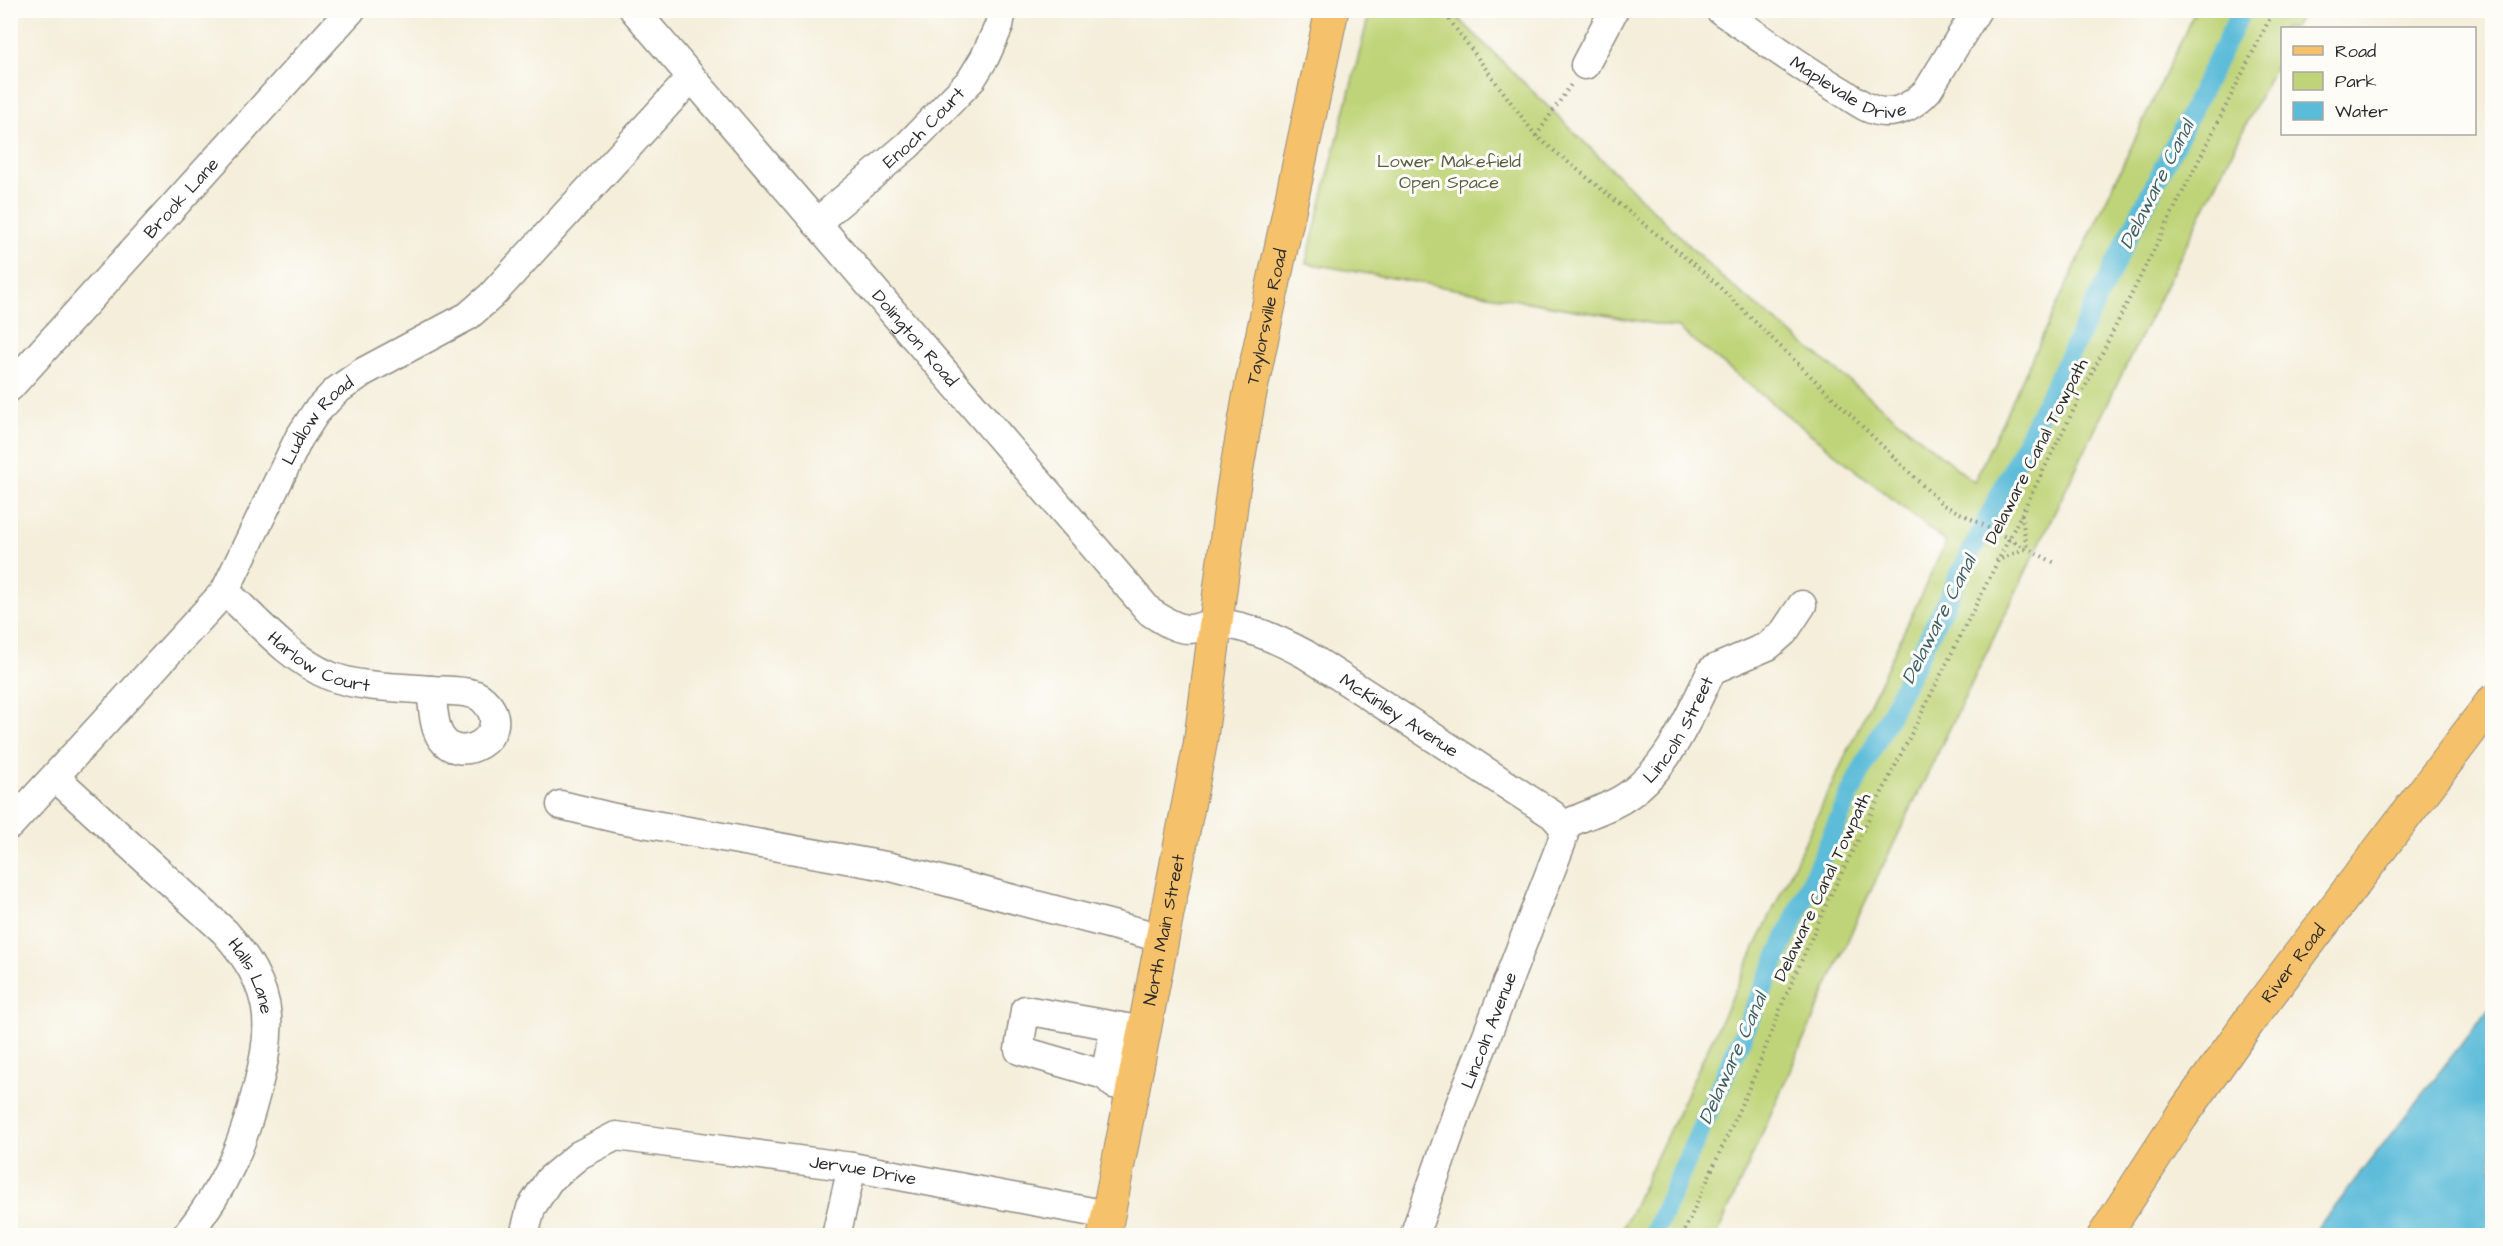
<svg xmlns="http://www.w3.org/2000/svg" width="2503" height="1246" font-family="'Architects Daughter',sans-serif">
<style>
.green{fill:#bfd478;stroke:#758052;stroke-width:1.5}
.water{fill:#5bbcd9;stroke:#437482;stroke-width:1.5}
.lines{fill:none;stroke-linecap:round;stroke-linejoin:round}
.canal{stroke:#5bbcd9;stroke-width:20}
.minor-casing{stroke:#908c82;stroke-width:31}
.major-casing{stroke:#908c82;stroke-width:35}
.path{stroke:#908c82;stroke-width:4;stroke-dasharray:1.5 4.5;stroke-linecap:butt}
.minor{stroke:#fff;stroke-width:28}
.major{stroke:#f5c16b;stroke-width:33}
.path-bridge{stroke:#908c82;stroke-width:4;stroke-dasharray:1.5 4.5;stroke-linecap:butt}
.labels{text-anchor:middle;stroke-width:6;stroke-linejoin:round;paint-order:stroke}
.street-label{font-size:18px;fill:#2b2b2b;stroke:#fdfcf7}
.park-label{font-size:18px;fill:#575e42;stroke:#fdfcf7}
.water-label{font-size:20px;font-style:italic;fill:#3c5e68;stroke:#fdfcf7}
</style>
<rect width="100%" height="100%" fill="#fdfcf7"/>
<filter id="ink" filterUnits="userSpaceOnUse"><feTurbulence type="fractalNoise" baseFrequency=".0167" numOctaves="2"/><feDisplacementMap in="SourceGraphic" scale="12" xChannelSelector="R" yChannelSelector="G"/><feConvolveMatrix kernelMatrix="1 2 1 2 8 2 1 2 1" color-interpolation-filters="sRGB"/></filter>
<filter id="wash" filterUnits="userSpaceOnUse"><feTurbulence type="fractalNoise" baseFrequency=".008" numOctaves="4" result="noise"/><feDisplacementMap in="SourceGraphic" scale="24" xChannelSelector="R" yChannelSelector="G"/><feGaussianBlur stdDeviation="1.35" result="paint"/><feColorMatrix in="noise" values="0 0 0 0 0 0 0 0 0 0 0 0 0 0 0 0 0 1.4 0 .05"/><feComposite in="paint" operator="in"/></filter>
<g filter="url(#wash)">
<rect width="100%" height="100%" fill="#f4eeda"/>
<path class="green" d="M1370,11H1451L1719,275L1974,482L2195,11H2303L2294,28H2282V52L2119,380L1860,913L1717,1235H1620L1946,542L1678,328L1306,263Z"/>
<path class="water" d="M2492,1005V1235H2312Z"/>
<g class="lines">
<path class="canal" d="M1653,1236L1851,792L2242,10"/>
</g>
</g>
<g filter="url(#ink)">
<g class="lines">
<g class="minor-casing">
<g id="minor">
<path id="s1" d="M634,10L1150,612C1161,619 1175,629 1189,629C1198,629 1207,623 1217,623C1247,625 1279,640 1305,654L1553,815L1563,826"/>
<path id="s2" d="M1720,10C1759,37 1798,65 1839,90C1853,98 1867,111 1884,112C1902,113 1916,103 1928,90L1977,10"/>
<path d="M1585,65L1614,10"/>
<path id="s3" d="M816,223L908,145L971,80L985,57L999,26L1002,10"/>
<path id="s4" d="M10,387L351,10"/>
<path id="s5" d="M225,591C257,620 289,659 330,676C360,688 399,687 431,690"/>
<path d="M431,690C444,691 460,690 473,694C479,695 484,700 488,705C512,735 460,769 440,736C433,724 433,703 431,690Z"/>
<path id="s6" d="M55,777L225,932C246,956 264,983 267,1016C269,1041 263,1065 257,1089C242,1148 225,1187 186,1236"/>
<path d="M561,805L615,818L891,867L1162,938"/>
<path id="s7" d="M10,825L225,591L299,438L316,412L336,391L363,372L468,316L491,296L691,78"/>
<path id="s8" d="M1563,826C1585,814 1610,809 1630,794C1671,764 1690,714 1712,670L1768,646L1784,632L1802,605"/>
<path d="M1105,1075L1115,1026"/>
<path d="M1132,1088L1114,1084L1105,1075L1019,1050L1025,1010L1144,1031"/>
<path id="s9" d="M524,1236L531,1208L549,1180L579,1155L616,1136L852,1167L1108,1215"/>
<path d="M836,1236L852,1167"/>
<path id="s10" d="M1414,1236L1459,1107L1561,844L1564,834L1563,826"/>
</g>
</g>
<g class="major-casing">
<g id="major">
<path id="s11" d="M1104,1236L1200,745L1233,490L1249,398L1332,10"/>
<path id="s12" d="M2104,1236L2181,1117L2252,1017L2492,702"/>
</g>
</g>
<path class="path" d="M1442,10L1536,136L1708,276L1943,505L1966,516
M1536,136L1572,83
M2015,542L2055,563
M1996,561L2027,548L2021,512
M1682,1236L1757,1070L1783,1002L1831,894L2274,10"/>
<use href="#minor" class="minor"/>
<use href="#major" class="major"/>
<path class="path-bridge" d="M1966,516L2015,542"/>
</g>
</g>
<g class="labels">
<g class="street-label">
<text dy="6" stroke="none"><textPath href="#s2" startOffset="152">Maplevale Drive</textPath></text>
<text dy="6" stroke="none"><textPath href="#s3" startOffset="144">Enoch Court</textPath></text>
<text dy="6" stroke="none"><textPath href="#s4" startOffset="255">Brook Lane</textPath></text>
<text dy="6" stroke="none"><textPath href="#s11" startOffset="934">Taylorsville Road</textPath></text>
<text dy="6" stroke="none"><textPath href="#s1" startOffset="432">Dolington Road</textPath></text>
<text dy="6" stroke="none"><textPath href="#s7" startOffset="513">Ludlow Road</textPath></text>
<text transform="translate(2036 451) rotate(-63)" y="6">Delaware Canal Towpath</text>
<text dy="6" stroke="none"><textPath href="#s5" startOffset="120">Harlow Court</textPath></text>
<text dy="6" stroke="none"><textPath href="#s1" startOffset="1071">McKinley Avenue</textPath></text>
<text dy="6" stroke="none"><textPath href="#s8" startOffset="156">Lincoln Street</textPath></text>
<text transform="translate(1822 887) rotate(-65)" y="6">Delaware Canal Towpath</text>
<text dy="6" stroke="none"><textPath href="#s11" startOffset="312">North Main Street</textPath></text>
<text dy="6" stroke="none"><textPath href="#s12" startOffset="332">River Road</textPath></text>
<text dy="6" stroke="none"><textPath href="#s6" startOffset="282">Halls Lane</textPath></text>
<text dy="6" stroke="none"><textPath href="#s10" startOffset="219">Lincoln Avenue</textPath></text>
<text dy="6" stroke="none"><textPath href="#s9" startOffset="392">Jervue Drive</textPath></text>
</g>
<g class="park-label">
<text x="1449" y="167">Lower Makefield<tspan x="1449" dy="21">Open Space</tspan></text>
</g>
<g class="water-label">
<text transform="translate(2156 184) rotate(-63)" y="7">Delaware Canal</text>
<text transform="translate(1938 619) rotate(-63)" y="7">Delaware Canal</text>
<text transform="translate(1732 1058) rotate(-66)" y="7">Delaware Canal</text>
</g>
</g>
<rect width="2503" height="1246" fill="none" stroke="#fdfcf7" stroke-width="36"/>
<rect x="2281" y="27" width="195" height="108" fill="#fdfcf7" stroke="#a9a8a5" stroke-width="1.5"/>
<rect x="2293" y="46" width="30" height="9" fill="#f5c16b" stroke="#a9a8a5" stroke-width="1.5"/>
<text x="2335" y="57" font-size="18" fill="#2b2b2b">Road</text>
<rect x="2293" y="72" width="30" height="18" fill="#bfd478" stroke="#a9a8a5" stroke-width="1.5"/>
<text x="2335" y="87" font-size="18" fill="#2b2b2b">Park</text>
<rect x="2293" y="102" width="30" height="18" fill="#5bbcd9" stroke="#a9a8a5" stroke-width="1.5"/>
<text x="2335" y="117" font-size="18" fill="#2b2b2b">Water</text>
</svg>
